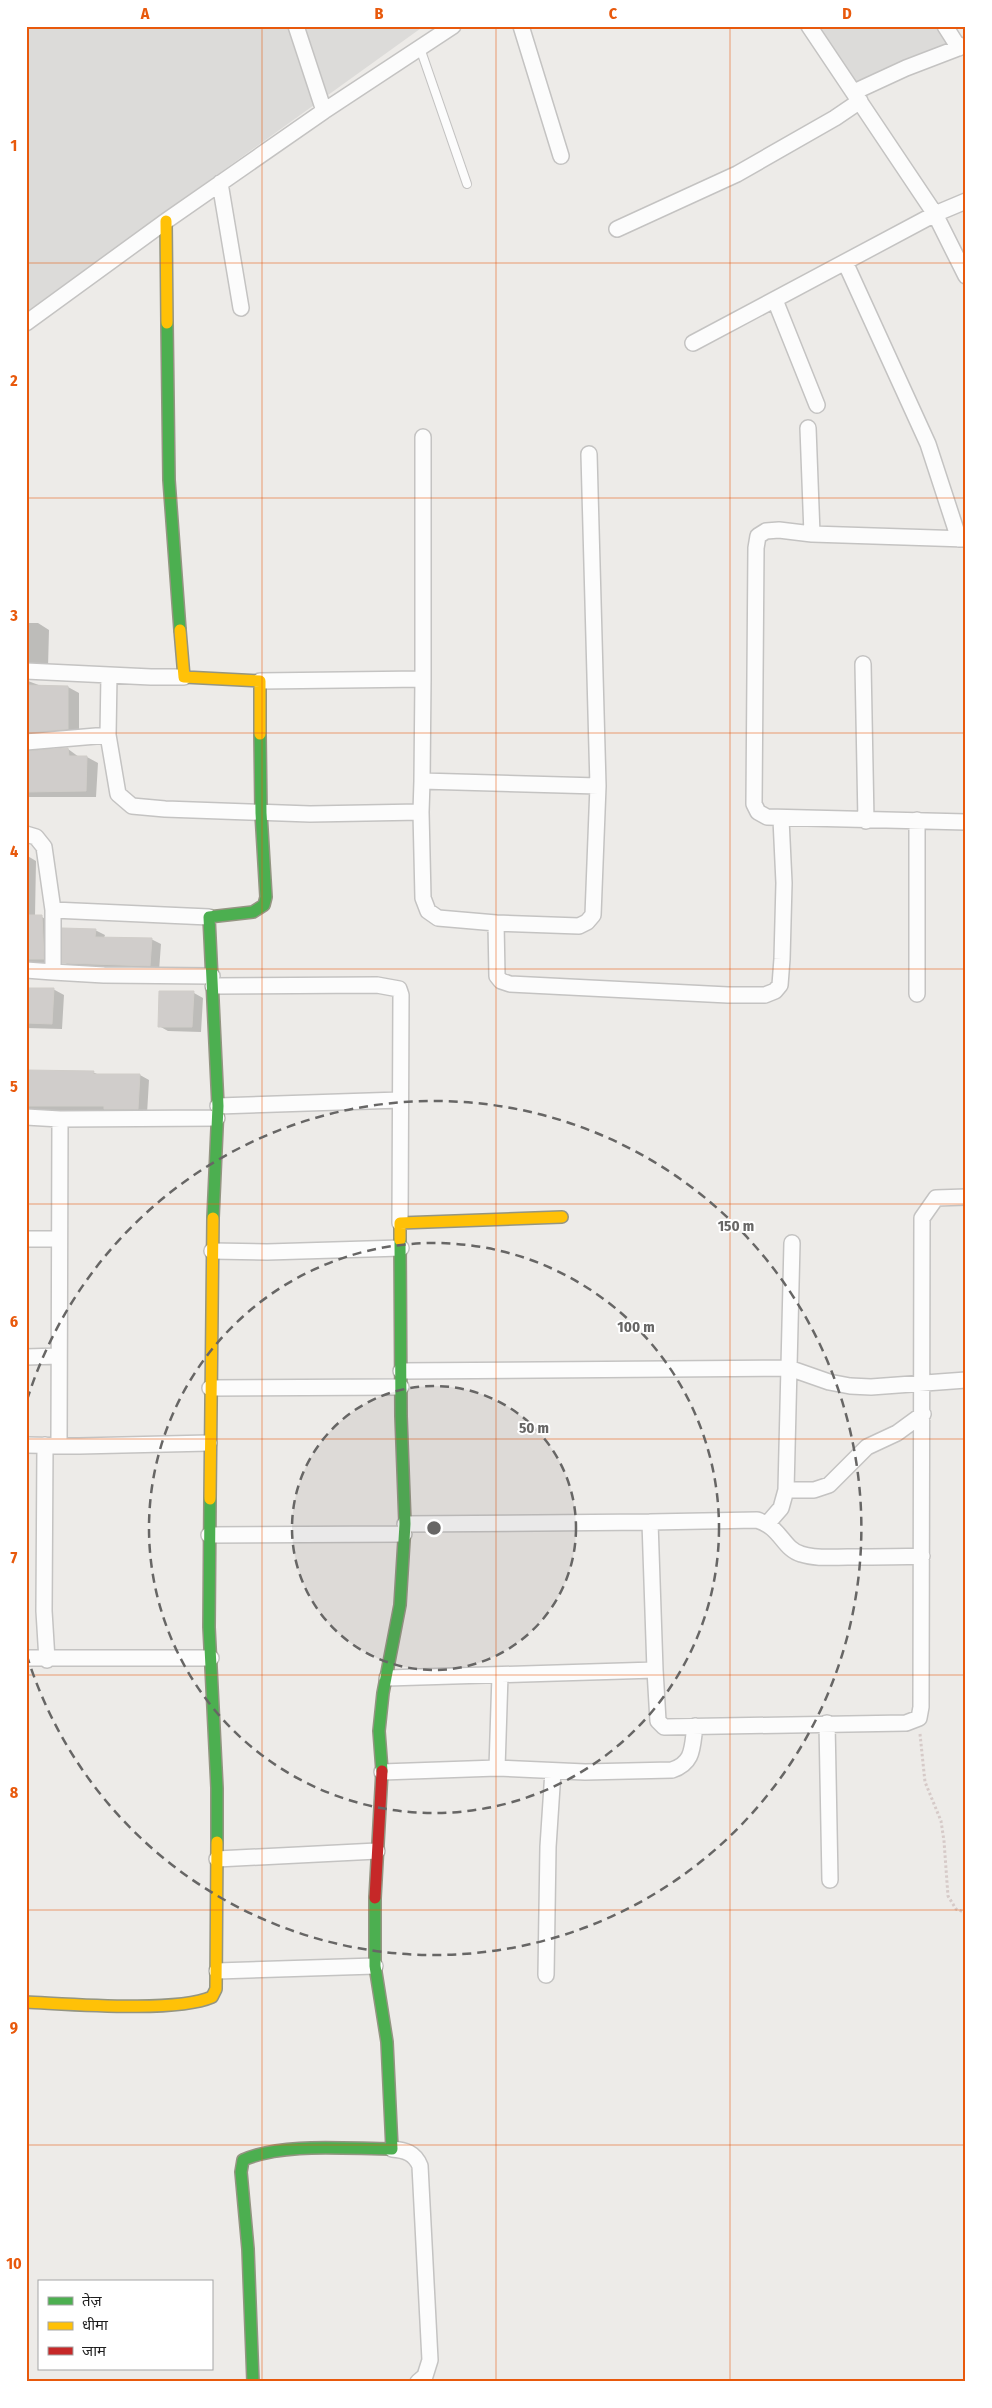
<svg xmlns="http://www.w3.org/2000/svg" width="992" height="2408" font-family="'Fira Sans Condensed','Noto Sans Devanagari',sans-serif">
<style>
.residential{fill:#dcdbd9}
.shadow{fill:#0003}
.building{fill:#d0cdcb;stroke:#d0cdc9}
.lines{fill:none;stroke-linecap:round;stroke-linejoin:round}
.lane-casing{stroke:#c4c3c2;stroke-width:10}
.street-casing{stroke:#c4c3c2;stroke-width:18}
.fast-casing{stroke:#949582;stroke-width:14}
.slow-casing{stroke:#949582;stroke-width:14}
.jam-casing{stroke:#949582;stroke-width:14}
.path{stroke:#d6cac8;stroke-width:3;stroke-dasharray:2.5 2.5;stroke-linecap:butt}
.lane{stroke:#fcfcfc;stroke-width:8}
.street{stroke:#fcfcfc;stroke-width:15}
.fast{stroke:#4caf50;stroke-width:11}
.slow{stroke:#ffc107;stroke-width:11}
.jam{stroke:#c62828;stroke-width:11}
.grid{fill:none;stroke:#e8590c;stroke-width:1;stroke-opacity:0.55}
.ring{fill:none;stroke:#676665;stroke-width:2.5;stroke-dasharray:9 6}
.centre{fill:#676665;stroke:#fff;stroke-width:2.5}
.ring-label{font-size:15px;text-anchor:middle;font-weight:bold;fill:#676665;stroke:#fff;stroke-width:4;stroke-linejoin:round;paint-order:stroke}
.neatline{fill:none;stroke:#e8590c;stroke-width:2}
.grid-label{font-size:16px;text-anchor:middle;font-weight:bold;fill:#e8590c}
</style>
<rect width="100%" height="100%" fill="#edebe8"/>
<path class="residential" d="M26,26H424L26,312Z
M816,26H940L952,47L856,87Z"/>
<path class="shadow" d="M26,623H38L49,630L48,668L27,677L28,681L44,687H68L79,693V735L28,744L27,750L68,749L79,757H87L98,763L96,797H26Z
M26,855L36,861L35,916L42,917L52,923L54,964L26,965Z
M95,930L105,935L104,938L151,939L161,944L159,971L73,968L64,962Z
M26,989H53L64,995L62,1029L26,1028Z
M194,993L203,998L201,1032L168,1031L159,1026Z
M26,1071L93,1072L99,1075H140L149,1080L147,1114H114L109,1111L28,1110Z"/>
<path class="building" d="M26,685L68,686V729L26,733Z
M68,748L69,756H87L86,791L26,792V751Z
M26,915H42L44,959H26Z
M62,928L96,929L95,937L152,938L150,966L62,963Z
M26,988H54L52,1024L26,1023Z
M159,991H194L192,1027H158Z
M26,1070L94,1071L93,1074H140L138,1109H104V1106H26Z"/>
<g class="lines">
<g class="lane-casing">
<path id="lane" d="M420,48L467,184"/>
</g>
<g class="street-casing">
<path id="street" d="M296,26L324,111
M521,26L561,156
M809,26L935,214L966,201
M945,26L959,48
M854,92L906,68L966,45
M220,183L241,308
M617,229L737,174L835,118L860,101
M845,262L928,444L959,539
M775,300L817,405
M26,323L166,221L324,111L453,26
M693,343L935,214L966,276
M808,428L812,534
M423,437V679
M589,454L598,786
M966,539L812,534L779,530L766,531L758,536L756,548L754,804L758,812L767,817L966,822
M863,664L866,821
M26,671L151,677H184
M260,681L423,679L422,781
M108,735L118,794L132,806L165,809L310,814L421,812L423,898L428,911L438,918L496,923L497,976L501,981L510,984L728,995H765L775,991L780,985L782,959L784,883L781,819
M26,742L108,735L109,675
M421,812L422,781L598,786L593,915L587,922L579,926L496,923
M917,820V994
M26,834L36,837L44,847L53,910V972L26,970
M53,910L209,917
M53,972L104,975L212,976
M213,986L377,985L399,989L401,995L400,1223
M218,1106L400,1100
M26,1117L60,1119
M26,1239H59
M212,1251L267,1252L401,1248
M26,1357L59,1356
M401,1371L789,1368L829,1382L850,1386L871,1387L966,1380
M210,1388L401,1387
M26,1445L79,1446L209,1443
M45,1445L44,1611L47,1660
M59,1446L60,1119L217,1118
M786,1490L792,1243
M650,1522L757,1520C781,1527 783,1549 801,1554C816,1559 833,1557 848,1557C872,1557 897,1557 922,1556
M768,1523L781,1508L786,1490H814L829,1485L867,1447L897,1433L923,1414
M209,1535L404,1534
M26,1658H211
M655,1670L658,1721L664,1727L906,1723L919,1718L921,1707L922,1218L936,1198L966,1197
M387,1678L655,1670L650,1522L405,1524
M827,1723L830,1880
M497,1768L500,1675
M382,1772L497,1768L585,1772L672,1770C694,1763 692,1747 695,1726
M217,1859L377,1851
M217,1971L375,1966
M546,1975L548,1847L553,1771
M392,2149C405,2150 415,2153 420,2166L430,2360L425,2376L418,2382"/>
</g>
<g class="fast-casing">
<path id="fast" d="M167,323L169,480L180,630
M213,1218L218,1106L209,917L253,912L264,905L266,897L261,813L260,734
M210,1499L209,1627L217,1788V1842
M382,1771L379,1731L383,1693L400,1605L405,1524L401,1416L400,1240
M253,2382L248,2249L241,2172L243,2160C284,2142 347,2149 392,2149L387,2042L375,1966V1898"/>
</g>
<g class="slow-casing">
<path id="slow" d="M166,221L167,323
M180,630L184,677L260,681V734
M400,1240V1223L562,1217
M210,1499L213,1218
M26,2002C70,2004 175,2013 212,1997L216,1989L217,1842"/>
</g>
<g class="jam-casing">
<path id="jam" d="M375,1898L382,1771"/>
</g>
<path class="path" d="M920,1734L925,1782L941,1821L944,1841L948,1896L956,1909L966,1913"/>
<use href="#lane" class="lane"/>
<use href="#street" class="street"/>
<use href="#fast" class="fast"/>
<use href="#slow" class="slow"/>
<use href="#jam" class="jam"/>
</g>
<path class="grid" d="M262,26V2382M496,26V2382M730,26V2382M26,263H966M26,498H966M26,733H966M26,969H966M26,1204H966M26,1439H966M26,1675H966M26,1910H966M26,2145H966"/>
<circle cx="434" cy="1528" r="142" fill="#676665" fill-opacity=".12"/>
<g class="ring">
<circle cx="434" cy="1528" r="142"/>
<circle cx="434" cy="1528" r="285"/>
<path d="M27 1400A427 427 0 1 1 27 1656"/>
</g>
<circle cx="434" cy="1528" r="8" class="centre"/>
<g class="ring-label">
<text x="736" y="1231">150 m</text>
<text x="636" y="1332">100 m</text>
<text x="534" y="1433">50 m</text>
</g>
<rect width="992" height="2408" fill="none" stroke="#ffffff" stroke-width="55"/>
<rect x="38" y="2280" width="175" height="90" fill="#ffffff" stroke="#a5a5a5"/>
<rect x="48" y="2297" width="25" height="8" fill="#4caf50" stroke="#a5a5a5"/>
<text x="82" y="2306" font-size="15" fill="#1f1f1f">तेज़</text>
<rect x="48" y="2322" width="25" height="8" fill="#ffc107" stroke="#a5a5a5"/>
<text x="82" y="2330" font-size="15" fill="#1f1f1f">धीमा</text>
<rect x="48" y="2347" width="25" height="8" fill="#c62828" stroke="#a5a5a5"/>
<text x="82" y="2356" font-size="15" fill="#1f1f1f">जाम</text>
<rect x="28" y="28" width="936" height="2352" class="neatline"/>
<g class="grid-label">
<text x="145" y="19">A</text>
<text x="379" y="19">B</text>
<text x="613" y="19">C</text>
<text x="847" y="19">D</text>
<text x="14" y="151">1</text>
<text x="14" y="386">2</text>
<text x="14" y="621">3</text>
<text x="14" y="857">4</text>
<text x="14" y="1092">5</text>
<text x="14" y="1327">6</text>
<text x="14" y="1563">7</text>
<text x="14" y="1798">8</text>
<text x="14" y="2033">9</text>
<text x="14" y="2269">10</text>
</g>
</svg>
